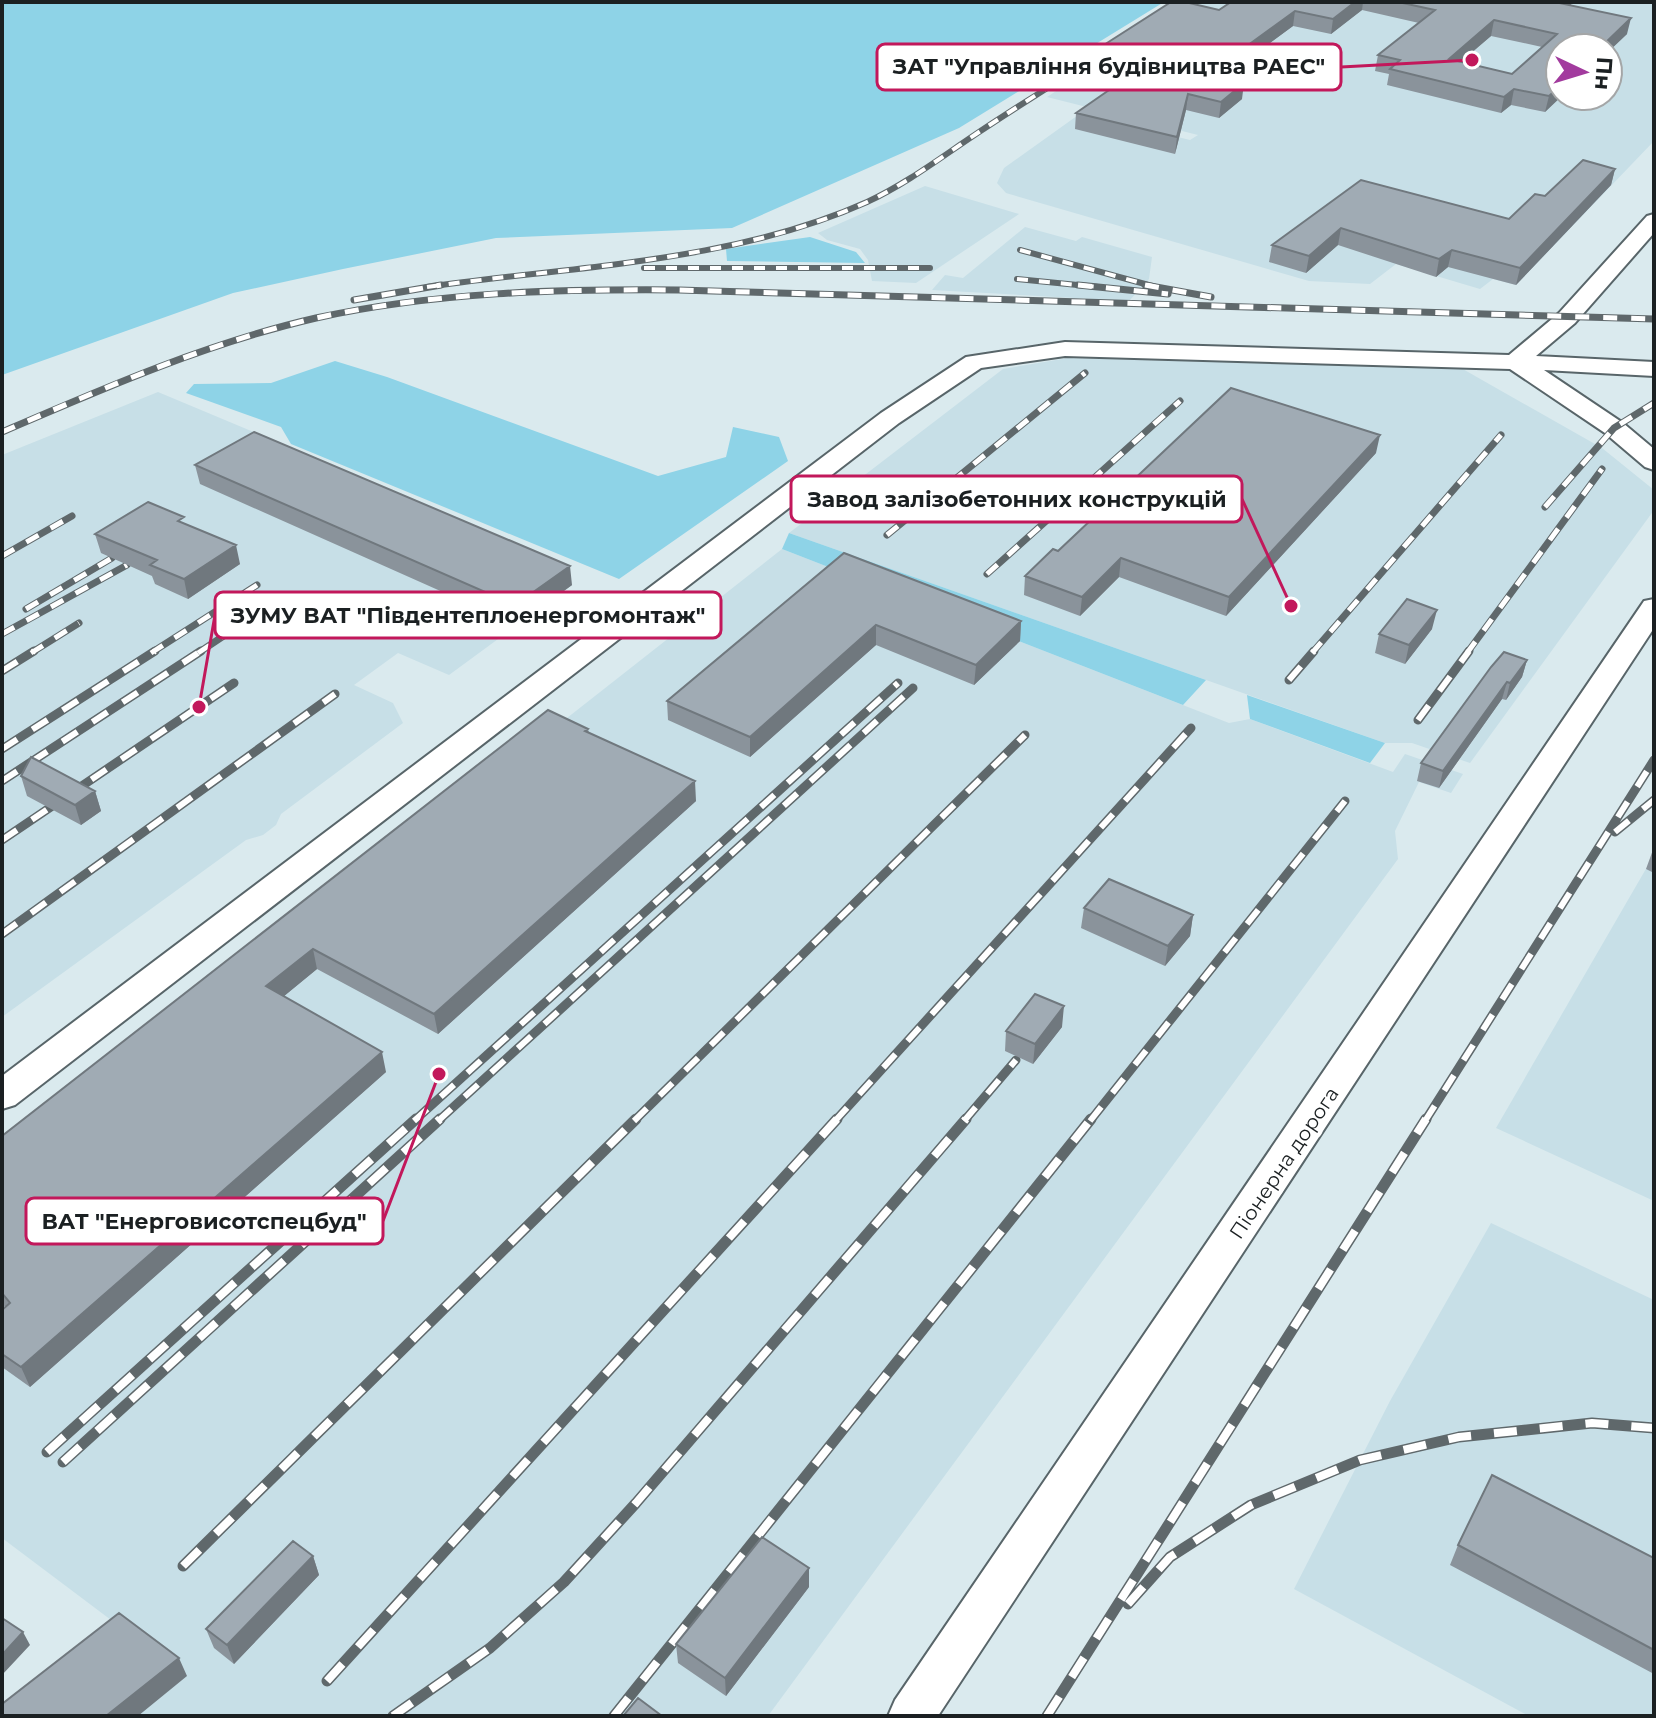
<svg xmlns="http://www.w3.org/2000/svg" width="1656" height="1718" font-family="Montserrat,sans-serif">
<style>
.built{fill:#c7dfe7;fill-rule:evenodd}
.green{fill:#8ed3e7}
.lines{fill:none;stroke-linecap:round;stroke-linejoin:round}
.street-casing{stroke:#586569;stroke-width:4}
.street{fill:#fff;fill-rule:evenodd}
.rail-far3-casing{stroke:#5f686b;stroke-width:6}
.rail-far2-casing{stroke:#5f686b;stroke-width:7}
.rail-far1-casing{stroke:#5f686b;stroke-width:9}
.rail-casing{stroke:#5f686b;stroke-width:11}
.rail-far3{stroke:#fff;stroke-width:4;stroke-dasharray:11;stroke-linecap:butt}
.rail-far2{stroke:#fff;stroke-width:5;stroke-dasharray:14;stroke-linecap:butt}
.rail-far1{stroke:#fff;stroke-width:6;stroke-dasharray:18;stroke-linecap:butt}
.rail{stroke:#fff;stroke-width:8;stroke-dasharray:23;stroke-linecap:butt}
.wall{fill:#8a939b;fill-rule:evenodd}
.shaded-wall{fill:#70787e}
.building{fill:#a0abb4;stroke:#70787e;stroke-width:2;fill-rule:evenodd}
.labels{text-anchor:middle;stroke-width:8;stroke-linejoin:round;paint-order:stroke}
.street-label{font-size:20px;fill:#1b2022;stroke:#fff}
.leader{fill:none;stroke:#c2185b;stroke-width:3}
.callout-dot{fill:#c2185b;stroke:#fff;stroke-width:3}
.callout{fill:#fff;stroke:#c2185b;stroke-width:3}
.callout-label{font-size:22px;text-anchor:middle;font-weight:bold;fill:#1b2022}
</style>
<rect width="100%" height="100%" fill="#daeaee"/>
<path class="built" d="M1193,2H1654V141L1516,285L1493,279L1480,289L1396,264L1370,284L1309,281L1006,193L997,183L1004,168L1081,113L1190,140L1198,135L1047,97ZM1560,48H1608V96H1560Z
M925,186L1019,214L916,283L872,281L868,260L860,249L827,240L818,233Z
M1025,227L1076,241L1082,237L1152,257L1149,279L1129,301L932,290L945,275L963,278Z
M1068,358L1461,368L1602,448L1654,490V510L1470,763L1412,743H1385L789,533L1003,369Z
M158,392L273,440L572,585L449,675L398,653L354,685L393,703L403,723L281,814L276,825L263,835L246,840L2,1017V455Z
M782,549L1229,723L1250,719L1393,772L1405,754L1463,774L1451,793L1419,782L1395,831L1398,859L768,1716H20L127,1632L2,1538V1162Z
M1654,855V1201L1496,1128Z
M1491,1223L1654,1300V1716H1529L1294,1589L1390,1401Z"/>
<path class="green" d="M2,2H1164L959,128L732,228L496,238L343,269L233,293L2,375Z
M810,237L856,252L865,263L727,261L726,249Z
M335,361L387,377L658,476L726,457L733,427L779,437L788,461L619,579L291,444L281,427L186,393L194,384L271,383Z
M789,533L1206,680L1183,705L782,549Z
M1247,695L1385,743L1370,763L1250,719Z"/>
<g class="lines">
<g class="street-casing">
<path id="street" d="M1654,214V233L1575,323L1536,356L1654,362V376L1544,370L1623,423L1654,449V470L1645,467L1605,433L1510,369L1065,356L981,368L899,423L15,1105L2,1109V1076L881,413L966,357L1065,342L1509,355L1559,313L1647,216Z
M1654,599V628L938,1716H888L895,1700L1640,607L1644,601Z"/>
</g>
<use href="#street" class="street"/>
<g class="rail-far3-casing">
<path id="rail-far3" d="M1020,250L1156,287
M644,268H930
M1017,279L1098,287
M427,287C572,266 731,263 867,202C906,184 940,158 976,134C1021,104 1068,75 1114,46"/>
</g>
<g class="rail-far2-casing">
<path id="rail-far2" d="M1078,285L1168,294
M1145,285L1211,297
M354,300L441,285
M2,432C104,388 207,343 316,318C435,292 558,289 679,290L1654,319
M1545,507L1614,428L1654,403
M887,535L1085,373
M2,556L72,516
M987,574L1180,401
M26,609L112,558
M2,634L127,565
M31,653L79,623
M151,653L257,585
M198,653L225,635
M1312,653L1501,435
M1467,653L1602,469"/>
</g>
<g class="rail-far1-casing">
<path id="rail-far1" d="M2,671L34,651
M1289,680L1314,651
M1418,720L1469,651
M2,749L155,651
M2,781L201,651
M1615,832L1654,800
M2,840L234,683
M2,934L335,694
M414,1121L898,683
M438,1121L913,688
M634,1121L1025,735
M835,1121L1191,728
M964,1121L1016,1060
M1090,1121L1345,801
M1425,1121L1654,760"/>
</g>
<g class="rail-casing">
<path id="rail" d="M47,1452L416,1119
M63,1462L440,1119
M183,1566L636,1119
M1128,1604L1170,1557L1251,1505L1360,1460L1459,1437L1592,1423L1654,1428
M327,1681L837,1119
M393,1716L490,1648L564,1582L636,1503L966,1119
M614,1716L1091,1119
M1047,1716L1426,1119"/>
</g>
<use href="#rail-far3" class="rail-far3"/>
<use href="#rail-far2" class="rail-far2"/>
<use href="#rail-far1" class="rail-far1"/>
<use href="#rail" class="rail"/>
</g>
<path class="wall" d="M1231,2H1574L1570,5L1627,34L1608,52V48L1545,112L1511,105L1501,113L1387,85L1389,74L1375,71L1378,55L1419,23L1362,10L1331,34L1293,26L1222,78L1242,99L1219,118L1186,110L1175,154L1075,129L1076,113L1131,75L1094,65L1096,50L1219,10ZM1491,36L1542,47L1512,74L1461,62Z
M1615,169L1611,185L1516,285L1448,267L1436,277L1338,245L1306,273L1269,262L1272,245L1361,180L1509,219L1545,196Z
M1376,453L1226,616L1119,577L1080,616L1024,595L1025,576L1058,551Z
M195,465L572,585L517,625L200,484Z
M186,524L240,564L188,599L155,584L152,576L101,553L95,534Z
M844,553L1021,621L1020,641L974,685L876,645L750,757L668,720L667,701Z
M1432,629L1405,664L1375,653L1379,634Z
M1527,660L1522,677L1506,700L1502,699L1439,788L1417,781L1421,763Z
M588,729L589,733L696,801L438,1034L317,969L284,996L386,1072L30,1387L2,1367V1310L5,1307L2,1303V1136Z
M21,776L95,791L101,811L81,825L27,796Z
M1654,847V873L1646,869Z
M1084,908L1193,915L1190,936L1165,966L1081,928Z
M1062,1027L1033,1064L1005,1051L1006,1031Z
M1458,1545L1654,1558V1674L1450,1565Z
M313,1556L319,1575L234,1664L214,1648L206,1629Z
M809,1587L726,1696L678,1663L676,1644Z"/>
<path class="shaded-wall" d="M1355,2H1363L1362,10L1331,34L1333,19Z
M1560,2H1574L1555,18Z
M1295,11L1293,26L1205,91L1207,75Z
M1631,18L1627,34L1608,52V48H1600Z
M1494,20L1491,36L1446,74L1449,59Z
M1244,83L1242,99L1219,118L1221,102Z
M1560,86V96H1562L1545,112L1549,96Z
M1514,89L1511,105L1501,113L1504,97Z
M1188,94L1186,110L1175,154L1177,137Z
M1615,169L1611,185L1516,285L1520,268Z
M1341,228L1338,245L1306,273L1309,256Z
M1452,250L1448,267L1436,277L1439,259Z
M1380,435L1376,453L1226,616L1229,597Z
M236,545L240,564L188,599L184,579Z
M1121,558L1119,577L1080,616L1082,597Z
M570,566L572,585L517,625L515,605Z
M1437,610L1432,629L1405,664L1409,645Z
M1021,621L1020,641L974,685L976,665Z
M876,625V645L750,757V737Z
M1527,660L1522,677L1506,700L1510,683Z
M1507,682L1502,699L1439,788L1443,771Z
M695,781L696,801L438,1034L434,1014Z
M95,791L101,811L81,825L75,805Z
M1193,915L1190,936L1165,966L1168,946Z
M313,949L317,969L272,1006L266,986Z
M1064,1006L1062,1027L1033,1064L1035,1044Z
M382,1052L386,1072L30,1387L21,1367Z
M313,1556L319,1575L234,1664L227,1645Z
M809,1568V1587L726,1696L725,1678Z
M23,1632L30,1645L2,1675V1655Z
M179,1658L187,1676L138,1716H106Z"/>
<path class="building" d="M1171,2H1185L1219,10L1231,2H1355L1333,19L1295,11L1207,75L1244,83L1221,102L1188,94L1177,137L1076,113L1148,63L1096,50Z
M1398,2H1560L1559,3L1631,18L1600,48H1560V86L1549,96L1514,89L1504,97L1390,69L1400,60L1378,55L1435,10ZM1494,20L1557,34L1512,74L1449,59Z
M1583,160L1615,169L1520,268L1452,250L1439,259L1341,228L1309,256L1272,245L1361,180L1509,219L1535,194L1545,196Z
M1231,388L1380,435L1229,597L1121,558L1082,597L1025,576L1053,549L1058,551Z
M254,432L570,566L515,605L195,465Z
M148,502L184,517L178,521L236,545L184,579L150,565L157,560L95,534Z
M844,553L1021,621L976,665L876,625L750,737L667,701Z
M1407,599L1437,610L1409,645L1379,634Z
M1504,652L1527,660L1510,683L1507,682L1443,771L1421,763L1491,667Z
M548,710L588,729L585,731L695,781L434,1014L313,949L266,986L382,1052L21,1367L2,1354V1310L10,1303L2,1293V1136Z
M31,757L95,791L75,805L21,776Z
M1109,879L1193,915L1168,946L1084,908Z
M1035,994L1064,1006L1035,1044L1006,1031Z
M1492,1475L1654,1558V1650L1458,1545Z
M762,1537L809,1568L725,1678L676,1644Z
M293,1541L313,1556L227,1645L206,1629Z
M119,1613L179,1658L106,1716H2V1704Z
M2,1618L23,1632L2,1655Z
M638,1698L662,1716H623Z"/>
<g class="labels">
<g class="street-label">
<text transform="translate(1284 1163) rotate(-56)" y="7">Піонерна дорога</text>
</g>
</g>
<path class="leader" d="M1472 60L1341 67M1291 606L1242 499M199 707L215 615M439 1074L383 1221"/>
<g class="callout-dot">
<circle cx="1472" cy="60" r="8"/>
<circle cx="1291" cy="606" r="8"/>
<circle cx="199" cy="707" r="8"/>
<circle cx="439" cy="1074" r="8"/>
</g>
<g class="callout">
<rect x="877" y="44" width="464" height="46" rx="8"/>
<rect x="791" y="476" width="451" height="46" rx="8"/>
<rect x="215" y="592" width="506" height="46" rx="8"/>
<rect x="26" y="1198" width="357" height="46" rx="8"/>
</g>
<g class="callout-label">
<text x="1109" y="74">ЗАТ "Управління будівництва РАЕС"</text>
<text x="1017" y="507">Завод залізобетонних конструкцій</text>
<text x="468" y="623">ЗУМУ ВАТ "Південтеплоенергомонтаж"</text>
<text x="204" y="1229">ВАТ "Енерговисотспецбуд"</text>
</g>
<rect width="1656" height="1718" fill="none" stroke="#1b2022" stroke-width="8"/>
<g transform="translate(1584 72) rotate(94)"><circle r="38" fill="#ffffff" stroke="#a4a6a7" stroke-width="2"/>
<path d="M0-6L14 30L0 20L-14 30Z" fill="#a23b9e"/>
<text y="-12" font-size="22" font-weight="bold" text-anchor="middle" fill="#1b2022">Пн</text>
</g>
</svg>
